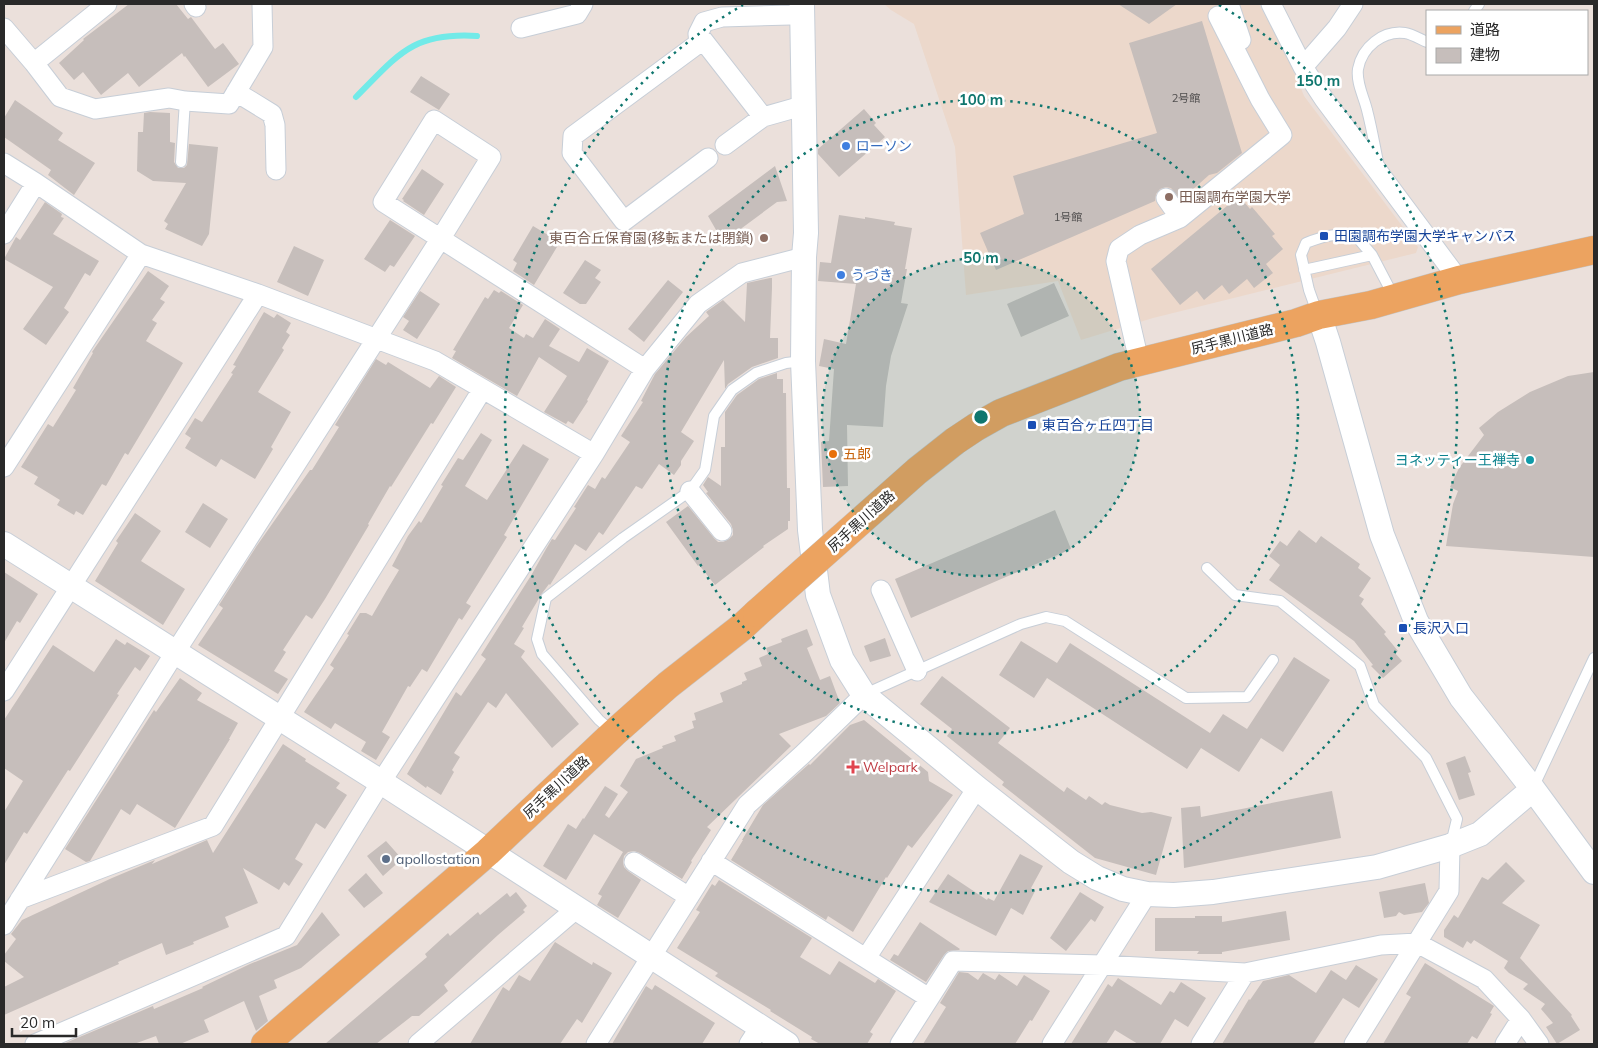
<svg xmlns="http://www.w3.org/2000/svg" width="1598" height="1048" font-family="Mulish,'Noto Sans JP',sans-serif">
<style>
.education{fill:#ecd8cb}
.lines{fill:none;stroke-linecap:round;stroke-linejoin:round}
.stream{stroke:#71eae8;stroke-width:6}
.building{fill:#c6bebb}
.service-casing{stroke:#c7ced7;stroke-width:12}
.minor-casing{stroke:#c7ced7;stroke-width:21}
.tertiary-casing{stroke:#c7ced7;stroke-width:26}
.primary-casing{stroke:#c3c3c3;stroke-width:29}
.service{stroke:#fff;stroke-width:10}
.minor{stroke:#fff;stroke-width:19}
.tertiary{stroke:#fff;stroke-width:24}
.primary{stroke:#eca360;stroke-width:28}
.primary-bridge-casing{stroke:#c3c3c3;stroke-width:29;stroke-linecap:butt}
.primary-bridge{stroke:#eca360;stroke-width:28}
.ring{fill:none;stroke:#0f766e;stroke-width:2.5;stroke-dasharray:2.5 5}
.shop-dot{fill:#3f7fe0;stroke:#fff;stroke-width:2}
.education-dot{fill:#8d6e63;stroke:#fff;stroke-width:2}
.transit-dot{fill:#1a4fb4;stroke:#fff;stroke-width:2}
.food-dot{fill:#e8710a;stroke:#fff;stroke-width:2}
.culture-dot{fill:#0f9aa8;stroke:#fff;stroke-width:2}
.health-dot{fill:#e0444e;stroke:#fff;stroke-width:2}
.service-dot{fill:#5c6f8a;stroke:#fff;stroke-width:2}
.labels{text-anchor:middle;stroke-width:5;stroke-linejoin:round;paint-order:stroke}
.number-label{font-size:11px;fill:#504e4e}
.shop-label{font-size:14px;fill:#366cbe;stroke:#fff;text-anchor:start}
.education-label{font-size:14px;fill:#785e54;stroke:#fff;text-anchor:start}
.transit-label{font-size:14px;fill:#164399;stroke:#fff;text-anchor:start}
.street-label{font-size:14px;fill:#292929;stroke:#fff}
.food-label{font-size:14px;fill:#c56008;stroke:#fff;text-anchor:start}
.culture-label{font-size:14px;fill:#0d838f;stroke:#fff;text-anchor:end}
.health-label{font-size:14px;fill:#be3a42;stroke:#fff;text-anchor:start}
.service-label{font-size:14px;fill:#4e5e75;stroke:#fff;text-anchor:start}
.centre{fill:#0f766e;stroke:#fff;stroke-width:2.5}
.ring-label{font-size:15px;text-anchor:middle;font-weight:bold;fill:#0f766e;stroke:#fff;stroke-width:5;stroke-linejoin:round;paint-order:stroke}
</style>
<rect width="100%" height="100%" fill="#ebe0db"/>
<path class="education" d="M884,4H1259L1292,66L1304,96L1418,247L1416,253L1153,318L1081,340L1058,281L966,295L955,147L914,24L891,10Z"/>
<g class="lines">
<path class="stream" d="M356,97C398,55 412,32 477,36"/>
</g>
<path class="building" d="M129,4H176L188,19L191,17L215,49L223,43L239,64L208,87L185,56L184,57L182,53L139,87L128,73L101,95L83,72L74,80L59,63L84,40L83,39Z
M1118,4H1177L1149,24Z
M1202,21L1242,153L1217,173L1209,175L1181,200L1171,188L1166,187L1160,189L1156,194L1155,201L996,270L980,233L1024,214L1013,176L1157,133L1129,43Z
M421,76L450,94L439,110L410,92Z
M15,100L63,133L58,140L95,163L74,195L48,175L51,170L4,137V118Z
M864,109L876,123L874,125L885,137L839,177L818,154V149Z
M150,112L170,113V142L175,143L174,162L178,168H184L187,165L189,144L218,147L209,234L202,246L165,229L168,224L164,221L186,183L153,181L137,171L138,132H143L144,113Z
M775,166L787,201L777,202L723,242L708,216Z
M422,169L444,184L424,215L403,201L404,200L402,199Z
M1239,196L1250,209L1252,207L1275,234L1272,236L1283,249L1266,264L1273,273L1254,288L1247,279L1229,294L1222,285L1204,300L1197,291L1180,305L1151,269Z
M45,202L62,214L61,217L64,218L53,234L99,261L90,276L85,273L64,308L69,312L46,345L23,329L53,287L4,259L16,237L20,240Z
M839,215L865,219V217L895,222L894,225L912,228L905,269H907L901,303L908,304L891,356L886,386L883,427L847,425L848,486L823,487L821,442L829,441L834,369L819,366L824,339L846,344L856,284L818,281L820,262L831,263Z
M390,220L415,236L394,267L390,265L385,272L364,259Z
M533,226L560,242L534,285L513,271L517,263L513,260Z
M294,246L324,260L308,296L277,282Z
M585,260L601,270L595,278L601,282L586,304H580L563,293Z
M148,271L169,286L160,299L165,302L152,320L157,323L146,341L183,363L128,455L125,453L106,486L102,484L83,515L76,511L74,515L57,505L60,500L34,484L38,477L21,467L48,424L53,427L76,390L73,388L93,353L92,352Z
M770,278H772V288L770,338H778V358L752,367L728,384L725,389L724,360L681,432L694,441L681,461V465L674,475L659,464L642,489L636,486L603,535L599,532L586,551L575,544L550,585L549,584L540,596L538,600L522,627L524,628L514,644L525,651L521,657L579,724L552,748L506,693L496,708L488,702L454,753L460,757L452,770L454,772L441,795L427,786L426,788L407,774L456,692L461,696L486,659L481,655L532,574L546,549L552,539L555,540L576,508L574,507L588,485L595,489L602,477L605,479L630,442L621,436L643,402L641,401L655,374L686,337L709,316L706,312L723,300L745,322L747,283Z
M668,280L683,292L644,342L628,329Z
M1054,283L1069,316L1021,337L1007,304Z
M494,290L499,293L501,291L523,305L509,328L524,338L526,334L533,338L545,319L560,329L549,346L579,362L587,348L609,361L587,400L588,401L573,424L568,421L566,424L544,412L567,376L539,357L517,396L452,358L456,351L453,350L485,297L488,299Z
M420,291L440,304L417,339L403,330L409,321L403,317Z
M264,312L274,318L277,314L291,323L286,332L290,335L282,348L284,350L258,392L291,412L271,447L273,449L255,479L221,459L216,467L185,448L191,438L185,434L195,418L202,422L233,374L231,373L236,366L233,365Z
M376,359L386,365L388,362L430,388L439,376L456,387L433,424L431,423L391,487L390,486L368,524L369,525L325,599L312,619L306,615L283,650L286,652L274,671L288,679L278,694L198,645L223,608L219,605L256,547L310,470H312L339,427L335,425Z
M1594,372V557L1446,546L1453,504L1458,491L1450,487L1459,468L1484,435L1479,428L1498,412L1530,392L1568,376Z
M777,373V379H783V393H786L787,488H790V521H788V529L763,546L764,547L715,585L699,565L698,566L666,522L688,506L714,538L718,542H723L729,539L733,535V530L731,524L706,493L708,492L703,485L708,477L721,486V447H725V412L737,395L759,379Z
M481,433L492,440L465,486L487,500L523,444L549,459L504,535L507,537L466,603L471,606L462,620L459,618L427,672L422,669L410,687L408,686L382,732L390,737L376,760L361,751L366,742L335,723L331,729L304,712L334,668L330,665L349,635L347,634L360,613H366L372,616L387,590L399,570L392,566L408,536L419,521L421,523L443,486L441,485L458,458L463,460Z
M203,503L228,519L210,548L185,532Z
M1055,510L1071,549L911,618L895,579Z
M135,513L161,531L141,561L185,589L163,625L95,581L118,543L116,541Z
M1299,530L1316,543L1321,536L1360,564L1358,568L1371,578L1359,596L1364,599L1361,604L1386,632L1384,634L1398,651L1395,653L1402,661L1383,678L1371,666L1373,665L1354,641L1269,580L1280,565L1269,556L1280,541L1287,546Z
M4,572L38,594L20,623L17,621L4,643Z
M807,629L813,645L807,648L820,680L830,676L840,703L826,716L779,734L791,746L707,827L711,830L691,861L692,862L682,879L640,853L634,851L628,852L624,856L623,862L624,867L628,871L641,880L618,918L597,905L602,896L598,894L623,852L594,834L566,880L543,866L568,824L576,829L583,818L584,819L605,786L618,794L605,815L609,818L628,792L620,786L636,759L663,748L662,746L676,741L674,736L694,728L692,721L696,720L694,713L723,702L720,693L742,684V682L747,680L744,673L762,666L759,658L768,654L766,648L782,642L781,639Z
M885,638L891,656L870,662L864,646Z
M116,639L125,645L127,642L150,656L140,671L135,667L117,694L119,695L70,771L68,770L27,834L24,832L4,865V812L23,781L4,768V720L53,645L94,672Z
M1021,641L1057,663L1070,643L1210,733L1223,714L1247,729L1294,657L1330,680L1283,752L1261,738L1239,772L1201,748L1187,769L1047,678L1034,698L999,675Z
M942,676L1010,728L998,743L1064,792L1067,787L1086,800L1089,796L1102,805L1105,802L1110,805L1142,813L1151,812L1172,817L1156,875L1095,858L1002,785L1004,782L947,736L952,729L920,704Z
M180,678L202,693L197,700L238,723L229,739H230L175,828L137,804L130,815L121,809L90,861L86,862L65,849L154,710L156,712Z
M864,720L928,772L929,781L953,795L912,848L908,845L887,878L886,877L853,932L828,916L826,920L731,860L743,840H742L763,805L809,764L810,765L850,725Z
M283,744L306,759L305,761L340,783L336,788L347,795L325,829L316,823L295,859L303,864L289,886L284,882L279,890L243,868L258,903L225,917L229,927L193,942L194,944L166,955L162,943L118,962L119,964L4,1015V987L24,977L4,961V955L16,939L11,934L22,920L112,878L155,860L152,864L207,840L213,853Z
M1465,756L1471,772L1468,773L1475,795L1459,800L1446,763Z
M1332,791L1341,838L1184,868L1181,808L1200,806L1201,817Z
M386,841L402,859L383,876L367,856Z
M1020,854L1043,866L1031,888L1035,891L1023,915L1011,908L996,936L929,902L948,874L987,900L988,898L994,901Z
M1506,862L1525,881L1502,903L1540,925L1520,958L1572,1015L1571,1016L1580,1030L1557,1044L1546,1027L1553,1023L1541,1009L1545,1004L1523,989L1528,984L1509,973L1504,968L1508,961L1474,940L1471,944L1467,941L1463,948L1444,937V930L1454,915L1458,918L1482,877L1488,880Z
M366,873L383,893L364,908L348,890Z
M719,880L812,938L800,957L830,975L839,961L875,983L878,979L896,991L870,1032L873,1034L867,1044H820L811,1039L812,1037L770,1011L771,1010L715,976L718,973L677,948L700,912L696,910L712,884L715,886Z
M1425,883L1429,903L1422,912L1404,915L1399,912L1396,916L1384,918L1379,892Z
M516,892L527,906L523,910L525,912L498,935L444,985L448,991L419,1016H412L376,1044H325L427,957L425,954L448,933L450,936L478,912L480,915L507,893L510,897Z
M1080,892L1104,907L1095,922L1091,919L1066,951L1050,938Z
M1286,911L1290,940L1222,952V954H1197L1199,951H1155V918H1195V916H1222V922Z
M322,912L340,935L301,968L274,980L277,988L259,996L268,1021L256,1031L244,1001L204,1020L209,1032L180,1044H159L156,1036L134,1044H63L153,1006L154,1009L203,988L202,987L250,964L297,945Z
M920,922L960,949L959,950L948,951L944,955L926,982L890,960L894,954L898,956Z
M555,942L592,965L593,962L612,973L582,1023L577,1019L560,1044H470L503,987L509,991L519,975L530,981Z
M1425,963L1494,1006L1490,1013L1492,1014L1477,1039L1472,1036L1467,1044H1383L1411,997L1406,994Z
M1356,965L1378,979L1359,1008L1343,998L1313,1044H1222L1249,999L1250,1000L1263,981L1289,975L1316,993L1331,970L1346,980Z
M959,972L968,973L978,980L983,973L995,980L999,974L1017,986L1024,975L1050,991L1032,1021L1030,1020L1015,1044H923L946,1007L940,1003Z
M1118,978L1161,1005L1170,991L1174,993L1181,982L1206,998L1188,1027L1175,1019L1160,1044H1138L1115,1030L1106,1044H1071L1108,984L1112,987Z
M655,985L715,1023L702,1044H612L646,986L652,990Z"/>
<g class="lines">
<g class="service-casing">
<path id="service" d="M1474,11L1479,4
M181,162L185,101
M1379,167C1375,148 1372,129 1367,110C1364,97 1356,83 1358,69C1362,47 1383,30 1405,33C1412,34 1420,39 1427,42
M1304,270L1372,255
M1318,315L1309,290L1301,255L1306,243C1323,236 1337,233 1355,235L1372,255L1394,297
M1207,568L1235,595L1280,601L1360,666L1374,705L1426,758L1457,819L1451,844
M865,694L1021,624L1046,617L1065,621L1186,698L1247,697L1273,660
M613,732L599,720L542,654L537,639L546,598L623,538L690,491L705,470L714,416L732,390L756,373L786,363L803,361
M1533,788L1594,658"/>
</g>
<g class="minor-casing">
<path id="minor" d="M194,4L196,7
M1229,4L1241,40
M1271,4L1303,67L1324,99L1459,280
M4,28L34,63L60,97L95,109L169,98L185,101L229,104L263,47L262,4
M521,28L577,14L583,4
M699,43L698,34L704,22L722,17L791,15L802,12
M34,63L107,4
M1303,67L1337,28L1353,4
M236,92L272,114L275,125L276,170
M725,145L763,117
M708,158L624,221L572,153L573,136L703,40L763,117L802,106
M4,163L36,183L141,254L258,294L435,361L594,454
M1166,198L1180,218
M4,234L36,183
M1139,361L1116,261L1119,249L1140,235L1180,218L1282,135L1260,99L1218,16
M4,467L141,254
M690,491L722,531
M881,590L917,671
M4,691L258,294
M711,861L929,998
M634,862L689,897
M20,899L213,826L482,390
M4,925L176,651L441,238L491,157L434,120L383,202L645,369
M866,958L977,788
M35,1044L286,936L381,782L594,454L645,369L698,304L742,273L804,257
M418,1044L576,909
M596,1044L747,805L802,755L864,695
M749,1044L760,1027
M900,1044L953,961L1102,965L1245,973L1381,945L1417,943L1484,979L1521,1019L1539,1044
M1052,1044L1147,894
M1201,1044L1245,973
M1354,1044L1449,891L1450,846
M1505,1044L1521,1019"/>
</g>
<g class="tertiary-casing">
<path id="tertiary" d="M802,4L806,233L804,257L803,361L810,530L818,595L842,660L864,695L977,788L1053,848L1071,862L1097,878L1123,889L1147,894L1174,895L1213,892L1377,867L1450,846L1480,834L1533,789
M1319,315L1328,342L1382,535L1416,621L1461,697L1533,789L1594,872
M4,544L381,782L787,1044"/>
</g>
<g class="primary-casing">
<path id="primary" d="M955,441L976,427L1001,413L1119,367L1296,323L1319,315L1371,305L1459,280L1594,250
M265,1044L488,852L614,733L668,685L742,627L757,613"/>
</g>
<use href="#service" class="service"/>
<use href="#minor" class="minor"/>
<use href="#tertiary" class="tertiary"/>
<use href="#primary" class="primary"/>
<g class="primary-bridge-casing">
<path id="primary-bridge" d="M757,613L917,471L955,441"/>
</g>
<use href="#primary-bridge" class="primary-bridge"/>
</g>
<circle cx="981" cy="417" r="159" fill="#0f766e" fill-opacity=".12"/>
<g class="ring">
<circle cx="981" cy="417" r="159"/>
<circle cx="981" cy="417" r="317"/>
<path d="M1219 5A476 476 0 1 1 743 5"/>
</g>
<g class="shop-dot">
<circle cx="846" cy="146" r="5"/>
<circle cx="841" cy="275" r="5"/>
</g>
<g class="education-dot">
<circle cx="1169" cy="197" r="5"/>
<circle cx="764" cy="238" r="5"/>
</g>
<g class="transit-dot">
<rect x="1319" y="231" width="10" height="10" rx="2.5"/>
<rect x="1027" y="420" width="10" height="10" rx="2.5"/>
<rect x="1398" y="623" width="10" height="10" rx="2.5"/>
</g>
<circle class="food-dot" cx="833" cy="454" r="5"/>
<circle class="culture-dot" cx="1530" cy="460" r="5"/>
<path class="health-dot" d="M850.5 759.5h5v5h5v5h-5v5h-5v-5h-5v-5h5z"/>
<circle class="service-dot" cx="386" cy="859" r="5"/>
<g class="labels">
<g class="number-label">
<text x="1186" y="102">2号館</text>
<text x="1068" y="221">1号館</text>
</g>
<g class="shop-label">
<text x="856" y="151">ローソン</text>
<text x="851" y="280">うづき</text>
</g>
<g class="education-label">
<text x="1179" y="202">田園調布学園大学</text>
<text x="754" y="243" text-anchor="end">東百合丘保育園(移転または閉鎖)</text>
</g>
<g class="transit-label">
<text x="1334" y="241">田園調布学園大学キャンパス</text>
<text x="1042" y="430">東百合ヶ丘四丁目</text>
<text x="1413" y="633">長沢入口</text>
</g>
<g class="street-label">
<text transform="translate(1232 339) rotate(-14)" y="5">尻手黒川道路</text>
<text transform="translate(861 521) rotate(-42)" y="5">尻手黒川道路</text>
<text transform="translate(556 787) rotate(-43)" y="5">尻手黒川道路</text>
</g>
<g class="food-label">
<text x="843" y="459">五郎</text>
</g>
<g class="culture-label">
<text x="1520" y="465">ヨネッティー王禅寺</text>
</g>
<g class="health-label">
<text x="863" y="772">Welpark</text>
</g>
<g class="service-label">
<text x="396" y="864">apollostation</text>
</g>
</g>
<circle cx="981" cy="417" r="8" class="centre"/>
<g class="ring-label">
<text x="1318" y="86">150 m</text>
<text x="981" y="105">100 m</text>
<text x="981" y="263">50 m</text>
</g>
<rect width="1598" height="1048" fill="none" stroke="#292929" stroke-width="10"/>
<rect x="1426" y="10" width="162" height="65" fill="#ffffff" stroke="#a9a9a9"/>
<rect x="1436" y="26" width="25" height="8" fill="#eca360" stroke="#a9a9a9"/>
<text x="1470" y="35" font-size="15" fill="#292929">道路</text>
<rect x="1436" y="48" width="25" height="15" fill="#c6bebb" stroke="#a9a9a9"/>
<text x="1470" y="60" font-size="15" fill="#292929">建物</text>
<path d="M12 1028v8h64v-8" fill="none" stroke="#292929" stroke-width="2.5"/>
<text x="20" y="1028" font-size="15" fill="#292929" stroke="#ffffff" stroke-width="4" paint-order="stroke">20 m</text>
</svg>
